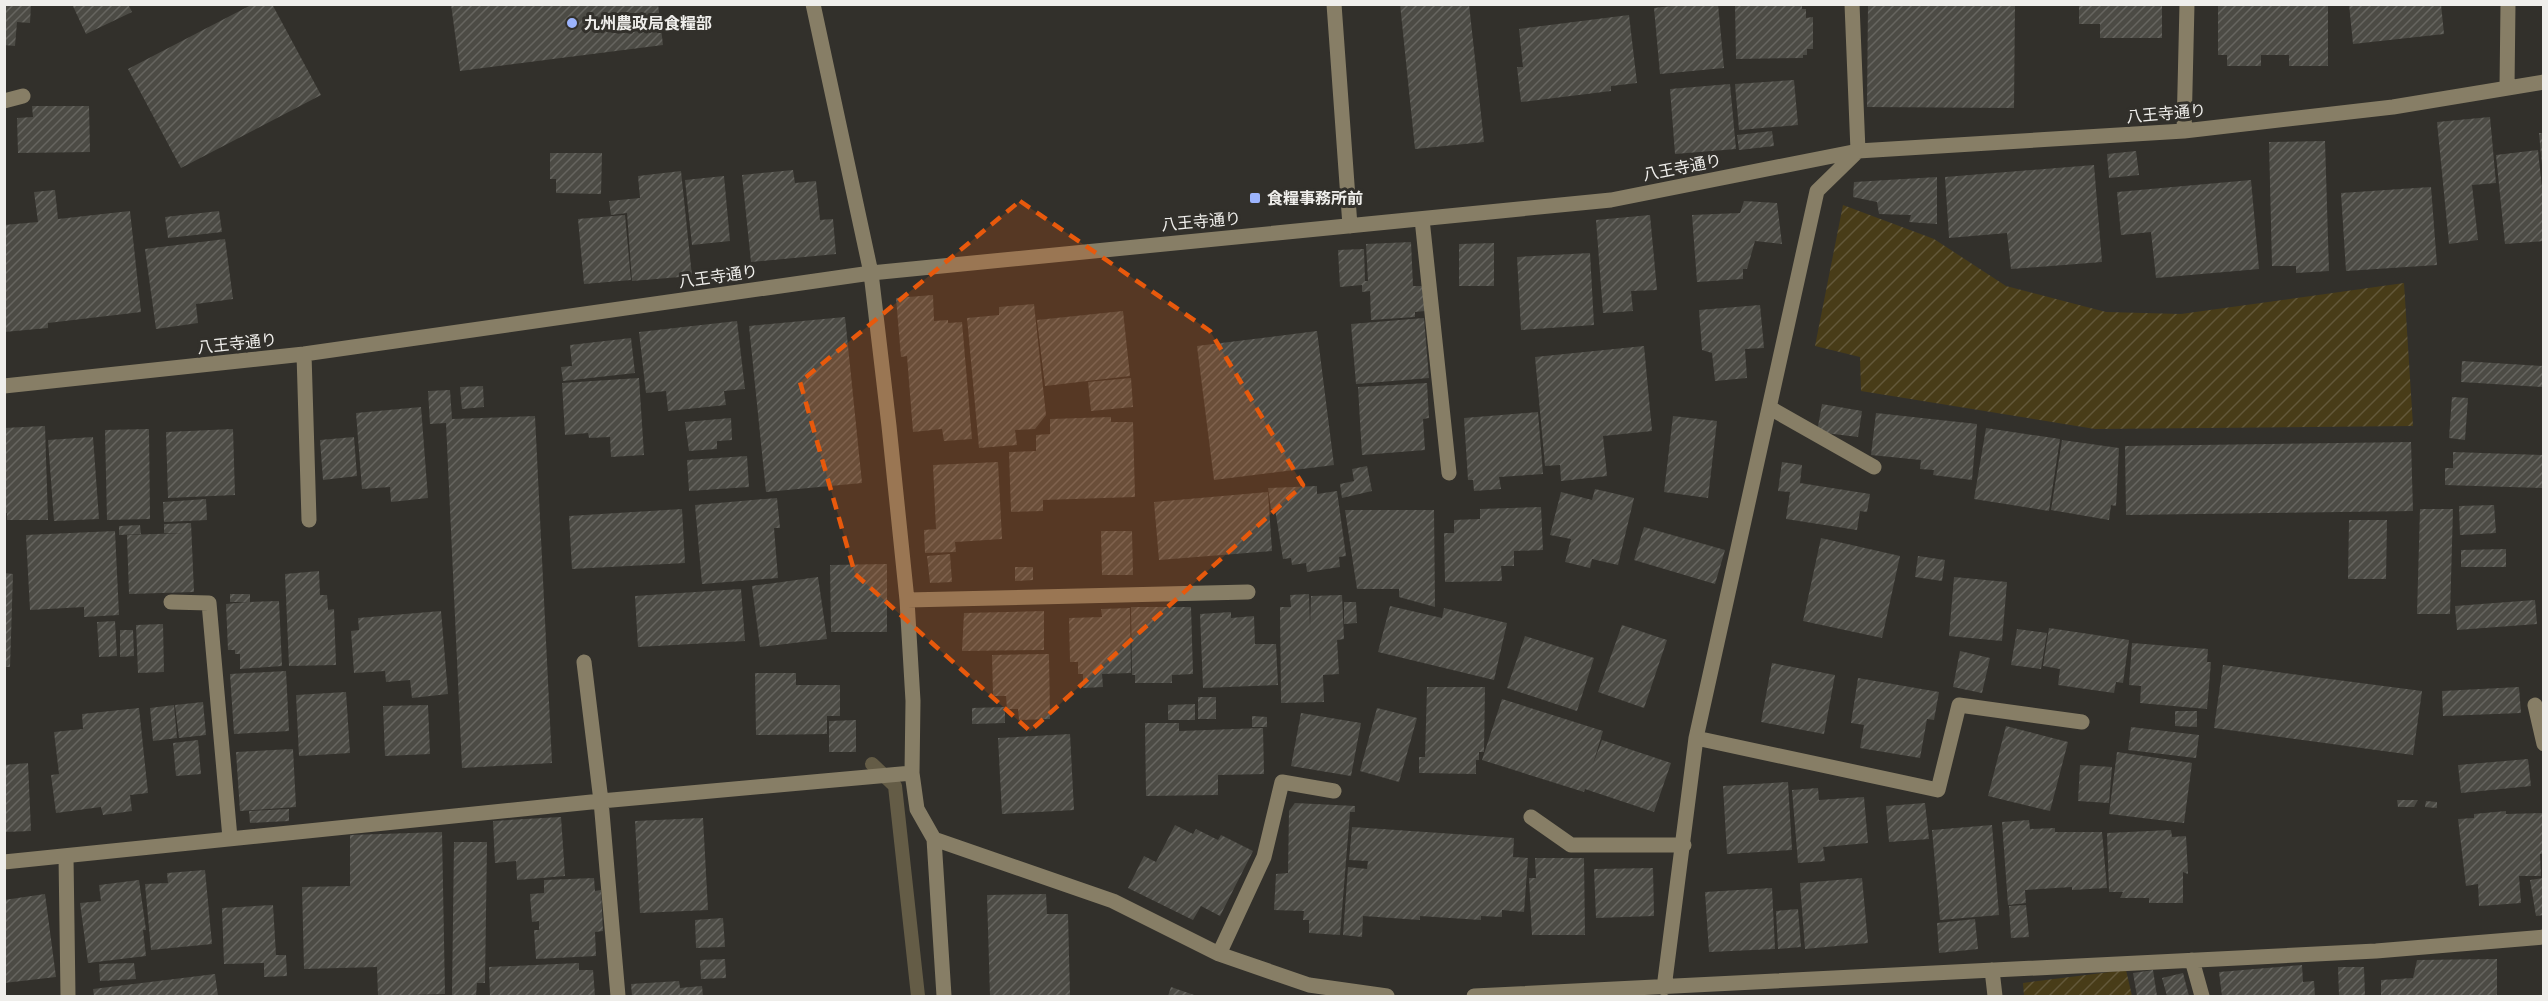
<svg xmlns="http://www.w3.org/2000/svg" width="2548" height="1001" font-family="Mulish,'Noto Sans JP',sans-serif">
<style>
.garden{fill:url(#garden-furrows)}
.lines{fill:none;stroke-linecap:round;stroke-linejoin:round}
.stream{stroke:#645c46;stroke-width:14}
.building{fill:url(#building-hatch)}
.minor{stroke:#877e66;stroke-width:15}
.marked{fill:#e8590c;fill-opacity:0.2;stroke:#e8590c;stroke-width:4.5;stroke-dasharray:12 8;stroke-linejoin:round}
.poi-dot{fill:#9cb4fd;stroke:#32302b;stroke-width:2}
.labels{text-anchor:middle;stroke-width:6;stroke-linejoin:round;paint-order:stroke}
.poi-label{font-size:16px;font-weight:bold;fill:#efeeeb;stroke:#32302b;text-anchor:start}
.street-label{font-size:16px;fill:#efeeeb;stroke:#32302b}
</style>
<defs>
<pattern id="garden-furrows" width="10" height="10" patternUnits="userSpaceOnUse" patternTransform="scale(1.5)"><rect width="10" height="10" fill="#483c18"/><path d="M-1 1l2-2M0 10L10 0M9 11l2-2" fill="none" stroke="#63583a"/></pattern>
<pattern id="building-hatch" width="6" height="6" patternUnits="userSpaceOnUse" patternTransform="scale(1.5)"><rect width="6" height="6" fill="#4c4b45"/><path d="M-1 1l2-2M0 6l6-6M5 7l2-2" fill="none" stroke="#666560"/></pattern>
</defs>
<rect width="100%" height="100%" fill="#32302b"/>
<path class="garden" d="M1843,205L1934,239L2006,286L2106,312L2181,314L2404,283L2413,426L2095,429L1861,391L1860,357L1815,346Z
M2126,970L2132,996H2024L2023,983Z"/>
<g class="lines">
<path class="stream" d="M872,764L895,786L918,996"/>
</g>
<path class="building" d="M4,4H31L30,23L17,22L15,46L4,45Z
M72,4H128L132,12L86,34Z
M253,4H272L321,95L181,168L128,69Z
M451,4H658L663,45L460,71Z
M1400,4H1469L1484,142L1415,149Z
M1690,4H1718L1724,68L1660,74L1654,8Z
M1735,4H1802V9H1806V18L1813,17V49H1807V55H1803V58L1736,59Z
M1868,4H2015L2014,108L1867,107Z
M2218,4H2328V66H2289V55H2261V66H2227V55H2218Z
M2349,4H2441L2444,34L2353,44Z
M2079,5H2162V38H2100V24H2079Z
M1629,15L1637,83L1611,86V91L1521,102L1517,67H1523L1519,29Z
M1794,80L1798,125L1739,130L1735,84Z
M1730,84L1736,149L1675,154L1670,89Z
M32,106H89L90,152L18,153L17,118L33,117Z
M2490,117L2496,183L2472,185L2478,240L2449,244L2437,122Z
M1772,131L1774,146L1739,150L1737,135Z
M2539,133H2544V165H2542Z
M2325,141L2329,271L2296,273V266H2272L2269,142Z
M2538,150L2544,208V241L2505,244L2496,155Z
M2136,151L2139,175L2109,178L2107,154Z
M550,153H602L601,194L556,193V179H550Z
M2094,165L2102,262L2011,269L2007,233L1949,238L1945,177Z
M793,170L795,183L816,181L820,220L833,219L836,254L751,262L742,175Z
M681,171L692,276L632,281L627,213L611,215L609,201L640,198L638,176Z
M724,176L730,241L692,245L685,180Z
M1937,177V224L1909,222L1911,215L1879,214L1877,202L1853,197L1854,182Z
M2251,180L2259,269L2156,278L2151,232L2121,235L2117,192Z
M2431,187L2437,265L2346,271L2341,193Z
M55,190L58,219L130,211L141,312L48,323V328L4,332V225L38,222L34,192Z
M1744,201L1777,203L1782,244L1755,241L1747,269H1743V279L1697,282L1692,215L1740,213Z
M219,211L222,232L168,238L165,217Z
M625,215L631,280L584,284L578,219Z
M1650,215L1657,290L1631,291L1633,311L1603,313L1596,220Z
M225,239L233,299L196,304L198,323L156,329L145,249Z
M1411,242L1413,286H1423L1425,311L1415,312V317L1371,320L1370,291L1362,292V285L1340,287L1338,250L1364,249L1365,281H1368L1366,244Z
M1494,243V286H1459V244Z
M1590,253L1594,325L1521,330L1517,257Z
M933,295L934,321L948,320V323L962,322L972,439L944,441L942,429L913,432L907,356L901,357L896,298Z
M1034,304L1046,415L1035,429L1015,430L1017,445L979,448L967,318L999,315V307Z
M1760,305L1764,348L1745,349L1747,378L1715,381L1712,353L1702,350L1699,310Z
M1123,311L1130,376L1045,386L1037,320Z
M845,317L862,483L766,492L749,326Z
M1424,318L1429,378L1356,384L1351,324Z
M737,321L745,389L724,391L726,405L668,411L666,391L646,393L639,332Z
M1317,331L1334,465L1214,480L1197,346Z
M631,338L635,373L563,381L561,367L572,366L570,345Z
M1644,346L1652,431L1603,436L1607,476L1561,481L1560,465L1545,466L1535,357Z
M2462,361L2544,366V387L2461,382Z
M639,378L644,455L611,457L610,437L589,438L588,433L565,435L562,383Z
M1131,378L1133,407L1091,411L1088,382Z
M1427,383L1429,418L1423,419L1425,450L1362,455L1358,387Z
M483,386L484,407L462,409L460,387Z
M450,390L452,419L535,416L552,763L462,768L446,423L430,424L428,391Z
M2452,397L2468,398L2465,440L2449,438Z
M1822,404L1862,411L1858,437L1817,432Z
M421,407L428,498L391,502L390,487L362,489L356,413Z
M1538,412L1543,474L1499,477L1501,489L1474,491L1473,480H1468L1464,418Z
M1876,413L1977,424L1972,480L1933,475L1934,470L1920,469L1921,460L1871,455Z
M1673,416L1717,421L1708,498L1664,492Z
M1111,417V422H1133L1135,497L1043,500V511L1011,512L1009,452L1036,451V435L1050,434V419Z
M731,418L732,440L717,441V449L689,451L685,422Z
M45,426L48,520H7V513H4V428Z
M1986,428L2060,439L2049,511L1974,499Z
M149,429L150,519L107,520L105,430Z
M233,429L235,495L168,498L166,432Z
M93,437L99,519L54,521L48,440Z
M354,437L357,476L323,480L320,440Z
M2062,440L2119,448L2116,506L2111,505L2109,520L2051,510Z
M2411,442L2413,511L2126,515L2125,446Z
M2453,452L2544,455V488L2445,485V468H2453Z
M747,456L749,487L689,491L687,460Z
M998,462L1002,539L955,542L956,552L925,553L924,530L936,529L933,465Z
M1782,462L1802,465L1800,483L1870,494L1867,512L1860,511L1857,530L1786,519L1790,492L1778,491Z
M1367,466L1372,491L1342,498L1340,484L1354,481L1352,469Z
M1317,486V494L1337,491L1346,556L1339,557L1340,567L1307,572L1306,563L1292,565L1291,558L1283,559L1275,509H1271L1268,488Z
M1595,489L1634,498L1618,565L1592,559L1590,568L1565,562L1571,539L1550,535L1561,492L1592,500Z
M1268,492L1272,551L1159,560L1154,502Z
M777,498L780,528H774L778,578L702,584L695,505Z
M206,499L207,520L164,522L163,502Z
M2494,505L2496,533L2460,535L2459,506Z
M1541,507L1543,550L1514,551V566H1501L1502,581L1445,582L1444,533H1454V520L1480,519V509Z
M682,509L685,563L572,569L569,516Z
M2420,509H2453L2450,614H2417Z
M1345,510H1434L1435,607L1399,597V589H1357Z
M2349,520H2387L2386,579H2348Z
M191,523L194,592L129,594L127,535L185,533H164V524Z
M140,525L141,534L119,535V526Z
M1644,527L1725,550L1715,584L1634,560Z
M115,531L119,615L84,617V607L30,610L26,535Z
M1101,531H1132L1133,575H1102Z
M1821,538L1900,556L1882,638L1803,621Z
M2506,549V567H2461V550Z
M950,554L952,582L930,583L927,556Z
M1918,556L1945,560L1942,581L1915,577Z
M887,564V632H831L830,565Z
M1015,567H1033V580L1015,581Z
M319,571L320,595H327L328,610L334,609L336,665L289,666L285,574Z
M4,573L13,574L10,667H4Z
M818,577L827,639L760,647L752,586Z
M1954,577L2007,582L2002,641L1949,636Z
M741,589L745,641L638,647L635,596Z
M230,594H250V602L279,601L282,666L240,669V654H235V650H228L226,604L248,602H230Z
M1309,594L1310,627L1311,596L1342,595L1344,639L1337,640L1339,674L1323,675L1324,702L1281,703L1280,607H1291L1290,595Z
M2535,600L2537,624L2457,630L2455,606Z
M1344,602H1356L1357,623L1344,624Z
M1390,606L1442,618L1444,608L1507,623L1494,680L1378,652Z
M1131,607H1191L1193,674L1172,675V683H1135V675H1132Z
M1130,608L1131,673L1102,674L1103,687L1083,688V674H1078V662H1070L1069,618L1102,617L1101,609Z
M441,611L448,694L412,698L410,680L386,682L385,671L354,673L351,631L359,630L358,618Z
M1044,611V650L962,651L964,613Z
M1231,612V618L1254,616L1255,644H1276L1278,685L1203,688L1200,614Z
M115,621L117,656L99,657L97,622Z
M163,624L164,672L138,673L136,625Z
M1622,625L1667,640L1644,708L1598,692Z
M2049,628L2129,640L2123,683L2116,682L2114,693L2058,685L2060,669L2043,666Z
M2017,629L2047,633L2041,669L2011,665Z
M120,630H133L134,656L120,657Z
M1525,636L1594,658L1577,711L1507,688Z
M2132,643L2208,649L2207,662H2211L2207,709L2140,703L2141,686L2129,685Z
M1960,651L1990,658L1982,693L1953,687Z
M1049,654L1050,719L1019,720L1018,709H1007L1006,696H993L992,655Z
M1772,663L1835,675L1824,734L1761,722Z
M2223,665L2422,691L2413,755L2214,728Z
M286,671L289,731L234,734L230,674Z
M755,673H796V685H840V716H827V734L756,735Z
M1858,678L1939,692L1934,720L1927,719L1920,758L1860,748L1864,725L1851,723Z
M1427,687H1485L1484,752H1479V760H1476V774L1419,773V757H1425Z
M2519,687L2521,713L2443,716L2442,691Z
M346,692L350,753L299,756L296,695Z
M1198,697H1216V719H1198Z
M1502,699L1603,731L1593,764L1602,740L1671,763L1654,812L1585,789L1584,792L1482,760Z
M203,702L206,735L179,738L175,705Z
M1195,704V720H1168V705Z
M174,705L177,738L153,741L150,708Z
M428,705L430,754L385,756L383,706Z
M1005,707V723L972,724V708Z
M139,708L148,793L130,795L132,811L103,815L101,807L56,813L51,775L59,774L54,732L83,729L82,714Z
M1377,708L1417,718L1399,782L1360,771Z
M2175,711H2197V727L2175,726Z
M1301,713L1361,723L1351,776L1291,766Z
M1252,716L1267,717V727H1252Z
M856,720V752H829V721Z
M1145,723H1179V731L1263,728L1264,774L1218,775V795L1146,796Z
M2006,726L2068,742L2050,811L1988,796Z
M2131,727L2199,735L2196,758L2128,750Z
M1070,734L1074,810L1002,814L998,738Z
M198,740L201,774L176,776L173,743Z
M293,749L296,807L240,811L236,752Z
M2117,752L2192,763L2184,823L2109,814Z
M2528,759L2531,786L2461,793L2458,765Z
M28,763L31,831L4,832V765Z
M2080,765L2112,767L2109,803L2078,801Z
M1788,782L1792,850L1727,854L1723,786Z
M1818,788L1819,800L1864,797L1868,843L1823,847L1825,861L1798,863L1792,790Z
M2397,800H2418L2414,807H2398Z
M2426,801L2437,802V808L2425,807Z
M1295,803L1355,806V812H1350L1340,935L1309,933V920H1303L1304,911L1274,910L1276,874L1288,873L1289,811Z
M1925,803L1929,839L1889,842L1886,806Z
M289,809V821L250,823L249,811Z
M2506,811V814L2544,813V854H2540L2541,876H2519L2521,903L2479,906L2478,884L2466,886L2458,819L2474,818V814Z
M561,817L565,876L517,880L516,861L495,863L493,821Z
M703,818L708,910L640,913L635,821Z
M2029,820L2030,829L2055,828V832H2102L2107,888L2072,890V887L2025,890L2026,903L2008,905L2002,822Z
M1175,825L1193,834L1196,829L1218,840L1221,835L1253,851L1220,916L1201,906L1193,920L1128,888L1144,856L1156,862Z
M1992,825L1999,915L1940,920L1932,830Z
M1352,827L1514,838L1513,857L1528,858L1524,912L1502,910V917L1481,916V920L1420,916V920L1363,916L1362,937L1343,935L1348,867L1367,869L1368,861L1349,860Z
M2171,830L2172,837L2186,836L2188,874L2183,872V903H2149V898H2120L2123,892H2109L2107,833Z
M442,832L445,994L378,996L377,967L304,969L302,887L350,886V835Z
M454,842H487L485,983H477L476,996H452Z
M1535,858H1584L1585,935H1532L1529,878H1536Z
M1653,868L1654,916L1596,918L1594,869Z
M205,870L212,944L151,950L145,884L168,883L167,873Z
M594,878L595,891L601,890L603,931L595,932L596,956L536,959L534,930H539V921L532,922L530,894L544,893V880Z
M1862,878L1868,943L1805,949L1800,883Z
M2544,878V915L2536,916L2530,880Z
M139,880L146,930H143L146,956L88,963L80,903L101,901L99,885Z
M1772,888L1775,949L1709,952L1705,892Z
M45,894L56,977L4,983V900Z
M1046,894L1047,914H1068L1070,996H990L987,895Z
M273,905L276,955H286L287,976L264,977V963L224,964L222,908Z
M2026,905L2029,937L2011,938L2009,906Z
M1798,909L1801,947L1778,949L1776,911Z
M723,918L725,947L696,948L695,920Z
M1975,919L1978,949L1939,953L1937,923Z
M725,959L726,978L701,979L700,960Z
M2497,959V996H2381V980L2413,978L2417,960Z
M134,963L136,979L100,981L99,964Z
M579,963V970H593L595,996H490L489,967Z
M2302,965L2303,982L2314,981L2315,996H2222L2219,972Z
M2338,967H2364L2365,996H2339Z
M2153,970L2157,996H2137L2133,973Z
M2183,973L2189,996H2167L2162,978Z
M215,974L218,996H94L93,989Z
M679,981L680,988L702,986L703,996H632L631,984Z
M1171,987L1197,996H1168Z"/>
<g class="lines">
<path class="minor" d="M813,4L871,273L889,426L907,600L913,701L912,773L917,809L934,839L944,996
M1334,4L1350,226
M2507,88L2508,4
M4,101L23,96
M2184,131L2187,4
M1422,219L1449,473
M304,354L309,520
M4,386L304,354L871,273L1611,200L1858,151L2184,131L2393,107L2544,82
M1770,408L1874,467
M907,600L1248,592
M171,602L209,603L230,838
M584,662L601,801L618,996
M2535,705L2544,744
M1696,738L1938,790L1959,705L2082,722
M1531,817L1571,845H1684
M934,839L1113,901L1219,954L1309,985L1387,996
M66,856L68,996
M4,862L601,801L912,773
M1219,954L1264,857L1282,782L1334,791
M2192,960L2202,996
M1992,970L1995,996
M1664,988L1696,738L1817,191L1858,151L1852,4
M1474,996L2376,951L2544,937"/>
</g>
<path class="marked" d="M1020,201L1210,331L1303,485L1030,731L855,574L800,382Z"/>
<g class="poi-dot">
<circle cx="572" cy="23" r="6"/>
<rect x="1249" y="192" width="12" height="12" rx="3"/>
</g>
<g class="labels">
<g class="poi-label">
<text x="584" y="29">九州農政局食糧部</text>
<text x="1267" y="204">食糧事務所前</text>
</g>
<g class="street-label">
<text transform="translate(2166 113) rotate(-5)" y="6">八王寺通り</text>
<text transform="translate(1682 167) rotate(-11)" y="6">八王寺通り</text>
<text transform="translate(1201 221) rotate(-5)" y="6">八王寺通り</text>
<text transform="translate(718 276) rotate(-8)" y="6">八王寺通り</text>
<text transform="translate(237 343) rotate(-6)" y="6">八王寺通り</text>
</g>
</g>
<rect width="2548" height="1001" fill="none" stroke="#efeeeb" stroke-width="12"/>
</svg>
